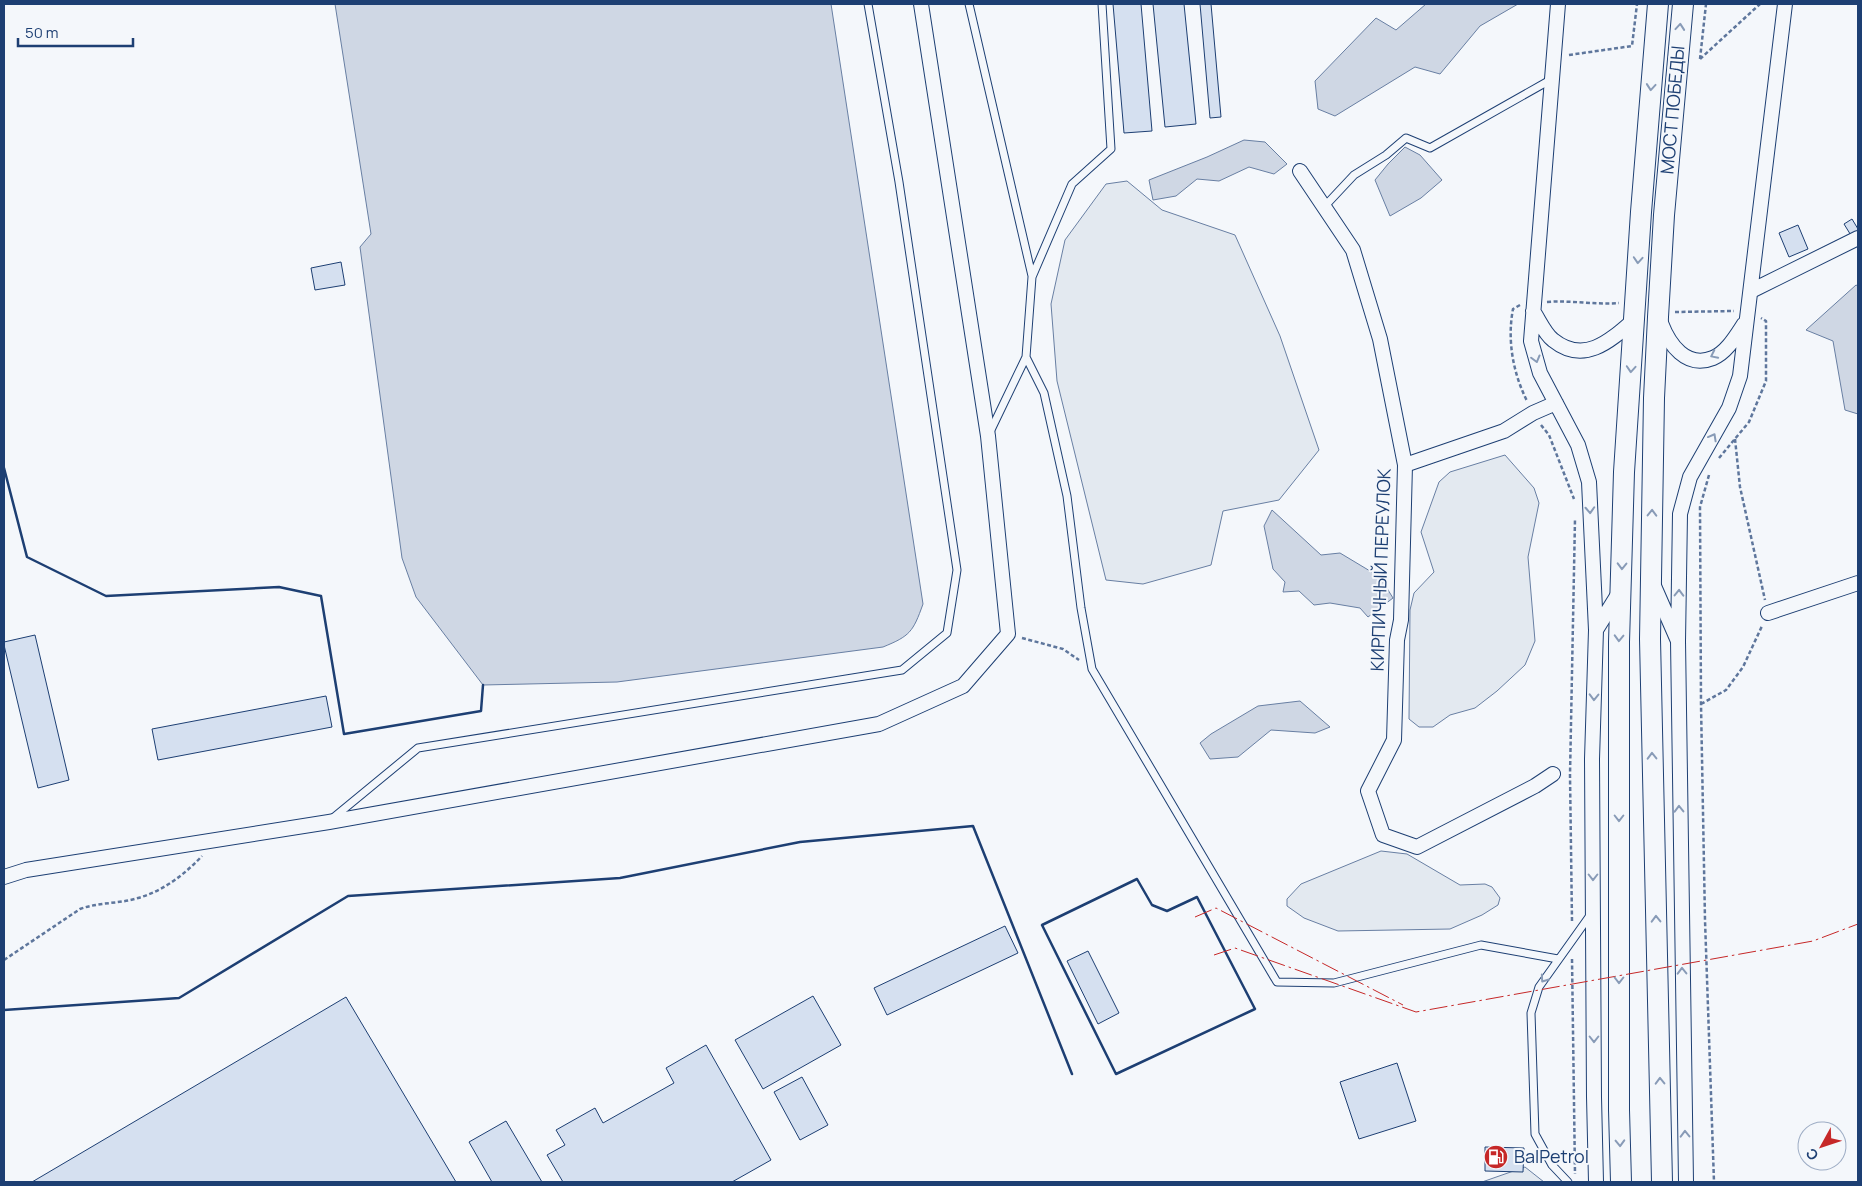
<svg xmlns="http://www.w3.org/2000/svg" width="1862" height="1186" font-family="Manrope,sans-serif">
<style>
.green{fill:#e3e9f0;stroke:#687fa3}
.water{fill:#cfd7e4;stroke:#687fa3}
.building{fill:#d5e0f0;stroke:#1d3f73}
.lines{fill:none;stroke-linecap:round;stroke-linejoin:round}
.service-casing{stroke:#1d3f73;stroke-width:9}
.minor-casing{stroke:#1d3f73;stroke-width:16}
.secondary-casing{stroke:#1d3f73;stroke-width:22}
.path{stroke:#5e769c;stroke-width:2.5;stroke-dasharray:4 2.5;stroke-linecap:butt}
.service{stroke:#f4f7fb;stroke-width:7}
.minor{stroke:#f4f7fb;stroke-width:14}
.secondary{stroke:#f4f7fb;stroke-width:20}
.wall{stroke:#1d3f73;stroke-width:2.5}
.power{stroke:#c62828;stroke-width:1;stroke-dasharray:18 4 2.5 4;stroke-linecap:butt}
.oneway{stroke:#889bb7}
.labels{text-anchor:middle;stroke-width:4;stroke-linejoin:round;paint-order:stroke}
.street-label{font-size:18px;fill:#1d3f73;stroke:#f4f7fb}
.poi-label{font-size:18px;fill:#1d3f73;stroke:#f4f7fb;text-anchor:start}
</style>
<rect width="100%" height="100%" fill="#f4f7fb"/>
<path class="green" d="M1127,181L1162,210L1235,235L1280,336L1319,450L1279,500L1223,511L1211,565L1143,584L1106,580L1057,381L1051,304L1065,240L1106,184Z
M1505,455L1534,488L1539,503L1528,557L1535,641L1525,665L1497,691L1475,708L1450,715L1433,727H1419L1409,719L1410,610L1414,593L1434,572L1421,532L1439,482L1450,472Z
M1381,851L1407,854L1460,885L1485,884L1492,887L1500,898L1498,905L1482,915L1450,929L1338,931L1304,918L1287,906V899L1301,884Z
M1525,1167L1544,1182H1482Z"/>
<path class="water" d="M335,4H831L923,604C913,632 910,636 883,647L617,682L483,685L416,597L402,558L360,247L371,234Z
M1426,4H1518L1480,26L1440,74L1415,67L1335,116L1318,109L1315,81L1376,18L1396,30Z
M1244,140L1265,142L1287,164L1274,174L1249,167L1219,181L1197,179L1176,196L1153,200L1149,180L1207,157Z
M1405,147L1420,155L1442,180L1421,198L1390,216L1375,180L1388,164Z
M1856,285L1858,286V414L1845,410L1833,341L1806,330Z
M1272,510L1321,555L1340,553L1380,577L1393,598L1368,617L1360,608L1330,603L1314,605L1299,591L1283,592L1285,582L1273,569L1264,526Z
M1300,701L1330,727L1315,733L1271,730L1238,757L1210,759L1200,743L1211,734L1258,706Z"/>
<path class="building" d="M1113,4H1141L1152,131L1124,133Z
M1153,4H1184L1196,124L1165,127Z
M1200,4H1211L1221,117L1210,118Z
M1852,219L1858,229V233L1852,237L1844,224Z
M1798,225L1808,249L1789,257L1779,233Z
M341,262L345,285L315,290L311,268Z
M35,635L69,780L38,788L4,645V642Z
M326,696L332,727L158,760L152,729Z
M1005,926L1018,953L887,1015L874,988Z
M1088,951L1119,1013L1098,1024L1067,961Z
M813,996L841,1045L763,1089L735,1040Z
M346,997L456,1182H32Z
M706,1045L771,1160L732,1182H563L547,1155L565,1145L556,1130L595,1108L603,1123L674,1083L666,1068Z
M1397,1063L1416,1121L1359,1139L1340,1082Z
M802,1077L828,1125L800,1140L774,1092Z
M506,1121L542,1182H492L469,1142Z
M1485,1147L1524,1148L1523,1172L1485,1171Z"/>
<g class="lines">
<g class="service-casing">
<path id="service" d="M969,4L1032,276
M1324,207L1354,175L1386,155L1406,138L1430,148L1552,79
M1026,357L1044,393L1067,496L1081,608L1092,669L1277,982L1334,983L1481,945L1558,959
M989,434L1026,357L1032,277L1072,184L1111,149L1102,4
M333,818L418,748L902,670L947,633L957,570L899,182L868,4
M1568,1182L1552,1165L1535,1134L1531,1013L1539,987L1591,914"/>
</g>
<g class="minor-casing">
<path id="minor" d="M1558,4L1531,341L1540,373L1578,445L1589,482L1596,630L1592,759L1594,1097L1596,1182
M1300,171L1353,250L1380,339L1405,465L1401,620L1397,640L1394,740L1368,791L1383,835L1417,847L1535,786L1553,774
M1751,291L1858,238
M1533,311C1539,320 1545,334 1553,340C1584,365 1610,341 1634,320
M1661,323C1669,344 1686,369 1713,358C1727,352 1736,336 1744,324
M1405,465L1504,431L1533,413L1556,403
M1654,586L1678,641L1686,1182
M1768,613L1858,583
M1596,630L1619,593
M1678,641L1680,514L1690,477L1729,408L1740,376L1785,4
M4,877L26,870L329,822L879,724L963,686L1008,634L988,436L921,4"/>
</g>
<g class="secondary-casing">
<path id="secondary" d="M1621,1182L1619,1110V642L1624,472L1641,212L1658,4
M1662,1182L1650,639L1654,398L1658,317L1664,215L1683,4"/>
</g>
<path class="path" d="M1569,55L1632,46L1637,4
M1700,59L1760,4
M1700,59L1706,4
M1547,302C1572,300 1594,305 1619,303
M1520,305L1513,309C1507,340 1513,373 1527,401
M1675,312L1734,311
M1541,425L1549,435L1574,499
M1735,439L1740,487L1765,600
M1719,458L1749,422L1766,381V321L1761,318
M1709,475L1700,507L1701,704L1705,920L1714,1182
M1022,638L1063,649L1079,660
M1701,704L1726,690L1743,667L1762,626
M1572,921L1570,775L1575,519
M1572,959L1575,1174
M4,960L80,909C99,902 119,904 138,898C163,891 184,875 202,856"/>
<use href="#service" class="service"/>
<use href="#minor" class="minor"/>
<use href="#secondary" class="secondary"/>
<path class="wall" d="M4,468L27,557L106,596L279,587L321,596L344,734L481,711L483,685
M1137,879L1152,905L1167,911L1197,897L1255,1009L1116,1074L1042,925Z
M4,1010L179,998L348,896L620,878L800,842L973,826L1072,1074"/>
<path class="power" d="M1195,917L1216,908L1403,1005
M1214,955L1235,948L1416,1012L1813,941L1858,924"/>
</g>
<defs><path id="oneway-chevron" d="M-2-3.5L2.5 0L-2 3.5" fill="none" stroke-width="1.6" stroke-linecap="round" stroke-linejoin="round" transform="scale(1.25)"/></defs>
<g class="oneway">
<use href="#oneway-chevron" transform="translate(1680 27) rotate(-85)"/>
<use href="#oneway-chevron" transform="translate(1651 87) rotate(95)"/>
<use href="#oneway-chevron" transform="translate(1638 260) rotate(94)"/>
<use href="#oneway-chevron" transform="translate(1714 355) rotate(154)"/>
<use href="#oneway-chevron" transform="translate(1536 359) rotate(75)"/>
<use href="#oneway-chevron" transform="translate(1631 369) rotate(94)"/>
<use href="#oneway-chevron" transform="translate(1713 437) rotate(-61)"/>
<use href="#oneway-chevron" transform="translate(1590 510) rotate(87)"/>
<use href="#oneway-chevron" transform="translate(1652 513) rotate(-89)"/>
<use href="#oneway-chevron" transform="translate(1622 566) rotate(91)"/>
<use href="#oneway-chevron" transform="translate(1679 593) rotate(-89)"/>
<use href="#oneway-chevron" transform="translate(1619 638) rotate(92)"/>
<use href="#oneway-chevron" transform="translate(1594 697) rotate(91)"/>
<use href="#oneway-chevron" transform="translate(1652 756) rotate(-91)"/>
<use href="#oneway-chevron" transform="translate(1679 809) rotate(-91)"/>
<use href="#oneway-chevron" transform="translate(1619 818) rotate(90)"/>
<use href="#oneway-chevron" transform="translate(1593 877) rotate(90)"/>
<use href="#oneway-chevron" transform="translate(1656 919) rotate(-91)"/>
<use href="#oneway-chevron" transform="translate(1682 971) rotate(-91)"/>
<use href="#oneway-chevron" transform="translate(1544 979) rotate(125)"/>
<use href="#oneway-chevron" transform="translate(1619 980) rotate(90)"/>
<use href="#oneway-chevron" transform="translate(1594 1039) rotate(90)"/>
<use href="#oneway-chevron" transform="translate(1660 1081) rotate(-91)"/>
<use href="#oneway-chevron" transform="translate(1685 1134) rotate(-91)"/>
<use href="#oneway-chevron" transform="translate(1620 1143) rotate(88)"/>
</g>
<defs>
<g id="fuel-disc" transform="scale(1.25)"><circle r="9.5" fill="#c62828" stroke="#f4f7fb"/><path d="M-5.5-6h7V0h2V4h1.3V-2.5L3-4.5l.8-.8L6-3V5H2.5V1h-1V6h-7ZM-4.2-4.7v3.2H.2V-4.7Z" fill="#fff"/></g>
</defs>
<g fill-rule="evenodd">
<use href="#fuel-disc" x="1496" y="1157"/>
</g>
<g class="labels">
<g class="street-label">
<text transform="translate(1673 110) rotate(-85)" y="6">МОСТ ПОБЕДЫ</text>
<text transform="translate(1381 570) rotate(-88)" y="6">КИРПИЧНЫЙ ПЕРЕУЛОК</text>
</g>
<g class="poi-label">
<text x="1514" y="1163">BalPetrol</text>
</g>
</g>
<rect width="1862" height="1186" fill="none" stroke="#1d3f73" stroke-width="10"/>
<g transform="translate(1822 1146) rotate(230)"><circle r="24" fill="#f4f7fb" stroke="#9eadc5"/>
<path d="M0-4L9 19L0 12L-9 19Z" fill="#c62828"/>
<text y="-8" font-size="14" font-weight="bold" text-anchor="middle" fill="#1d3f73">С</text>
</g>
<path d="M18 38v8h115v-8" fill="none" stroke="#1d3f73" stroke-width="2.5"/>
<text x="25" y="38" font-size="15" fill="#1d3f73" stroke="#f4f7fb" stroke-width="4" paint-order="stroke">50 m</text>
</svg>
